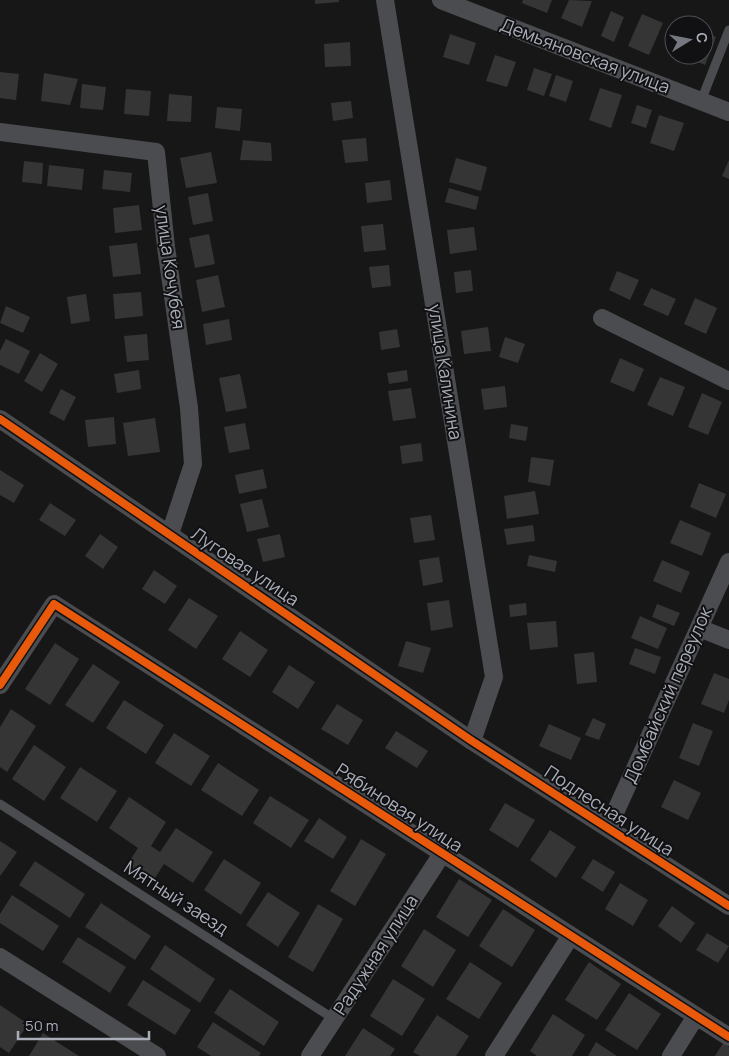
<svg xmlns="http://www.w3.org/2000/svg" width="729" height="1056" font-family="Manrope,sans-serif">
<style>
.building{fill:#353536}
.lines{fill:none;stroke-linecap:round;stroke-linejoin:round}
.lane{stroke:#4b4c50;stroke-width:9}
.street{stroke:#4b4c50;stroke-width:18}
.cycleway-casing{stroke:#111113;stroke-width:11}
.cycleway{stroke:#e8590c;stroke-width:8}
.labels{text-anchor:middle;stroke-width:4;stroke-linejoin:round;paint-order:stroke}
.street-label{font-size:18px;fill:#a8adb8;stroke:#111113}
</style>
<rect width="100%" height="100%" fill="#171717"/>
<path class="building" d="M315,0H339V2L315,4Z
M523,0H552L547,13L522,3Z
M569,0L592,1L582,27L561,18Z
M611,11L624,17L614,42L601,36Z
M642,14L663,23L649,55L628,46Z
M704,32L716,37L705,65L686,57V55H704Z
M450,34L476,43L469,65L443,57Z
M350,42L351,66L325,67L324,44Z
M495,55L516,62L507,87L486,81Z
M534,68L552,74L544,96L527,90Z
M0,72L19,74L16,100L0,98Z
M44,73L78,79L70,105L41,101Z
M556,75L573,81L566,102L549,96Z
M82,84L106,87L103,110L80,108Z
M600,88L622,95L611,128L589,120Z
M126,89L151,91L149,116L124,114Z
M169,94L192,96L191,122L167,121Z
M351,101L353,118L333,121L331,103Z
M637,105L652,110L646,128L631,123Z
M217,107L242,109L240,131L215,128Z
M659,115L684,123L674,151L650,143Z
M366,138L368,161L345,163L342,140Z
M243,140L271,143L272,161L240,160Z
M211,152L217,183L186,188L180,158Z
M456,158L487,167L481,191L449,182Z
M729,160V179L722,176Z
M24,161L43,163L42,184L22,182Z
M49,165L84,169L82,190L47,186Z
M104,170L132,173L130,192L102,189Z
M390,180L392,200L367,203L365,183Z
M449,188L479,197L476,210L445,202Z
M208,193L213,221L193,225L188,197Z
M139,205L142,230L115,233L113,208Z
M383,224L386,250L364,252L361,226Z
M474,227L477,250L450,254L447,230Z
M209,234L215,264L195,268L189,238Z
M137,243L141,274L113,277L109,246Z
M389,265L391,286L372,288L369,267Z
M471,270L473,291L456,293L454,272Z
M617,271L639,280L630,300L609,290Z
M218,275L225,307L202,312L196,280Z
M651,288L676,299L668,316L643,305Z
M141,292L143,316L115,319L113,294Z
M86,294L90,321L71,324L67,297Z
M695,298L717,308L706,334L684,324Z
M6,306L30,317L23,333L0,323Z
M229,319L232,340L206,345L203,324Z
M488,327L491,351L464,354L461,331Z
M397,329L400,347L381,350L379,332Z
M147,334L149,360L127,362L124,336Z
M505,337L525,344L518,363L499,357Z
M6,339L30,351L19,374L0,365V351Z
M40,353L58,364L42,392L24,381Z
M620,358L644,369L634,392L610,382Z
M139,370L141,389L117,393L114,374Z
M407,370L408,381L389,384L387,373Z
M240,374L247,408L226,412L219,378Z
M660,377L685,387L673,416L647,405Z
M505,386L507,407L484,410L481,389Z
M411,388L416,418L393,421L388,391Z
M61,389L76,397L64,421L49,413Z
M702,393L722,402L708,435L688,427Z
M114,417L116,444L88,447L85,420Z
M155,418L160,452L128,456L123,423Z
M245,423L250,449L229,453L224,427Z
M511,424L528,427L526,441L509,438Z
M421,443L423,461L402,464L400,446Z
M531,457L554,460L550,486L528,482Z
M263,469L267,488L239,494L235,475Z
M0,470L24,485L14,503L0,495Z
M699,483L726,494L716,518L690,507Z
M535,491L539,514L507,519L504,496Z
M262,499L269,527L247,532L240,504Z
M50,503L76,520L65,536L39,520Z
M431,515L435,540L414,543L410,518Z
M680,520L711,533L702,556L670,543Z
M533,525L535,541L507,545L504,529Z
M100,534L118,547L103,569L85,556Z
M280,534L285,557L263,562L257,539Z
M529,555L557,561L555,572L527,566Z
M439,557L443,582L423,586L419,560Z
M662,560L690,572L681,593L653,581Z
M154,570L177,586L165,604L142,589Z
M189,598L218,616L196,649L168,630Z
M449,600L453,627L431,631L427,603Z
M526,603L527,615L510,617L509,605Z
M657,604L680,613L674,626L652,617Z
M640,616L667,628L658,649L631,638Z
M556,621L558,647L530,650L527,623Z
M240,631L268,650L250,677L222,659Z
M406,641L431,648L423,673L398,666Z
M55,643L79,659L50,705L25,689Z
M635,648L661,657L655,674L629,664Z
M594,652L597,682L577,684L574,654Z
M93,664L120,682L93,723L65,705Z
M289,665L315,682L298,709L272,692Z
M714,673L729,679V700L724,713L701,704Z
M124,700L164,725L146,754L106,728Z
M337,704L363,720L348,745L321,729Z
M11,709L36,726L7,772L0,767V727Z
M593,718L606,724L599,740L585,735Z
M693,723L713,731L699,766L679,758Z
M549,724L581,738L571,760L539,746Z
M396,731L428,751L417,768L385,748Z
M174,733L210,756L191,786L155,763Z
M34,745L66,767L44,801L12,779Z
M218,763L259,790L242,816L201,790Z
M80,767L117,791L97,822L60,798Z
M674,780L701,793L688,820L661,807Z
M270,796L309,820L291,848L253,823Z
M129,797L166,822L151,846L160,852L176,828L213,852L193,883L164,864L153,881L127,865L138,848L109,828Z
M505,803L535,820L518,848L489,830Z
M319,818L347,837L333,859L304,841Z
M550,830L576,847L556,878L530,860Z
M361,839L386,854L355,906L330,891Z
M0,841L17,852L1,875H0Z
M224,859L261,883L241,915L204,890Z
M593,859L615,872L603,892L581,878Z
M35,861L85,894L70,918L19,885Z
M459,879L492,900L468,937L436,917Z
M620,883L648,900L633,926L605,909Z
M268,892L300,913L278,947L246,925Z
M12,895L59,926L43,951L0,923V914Z
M101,903L151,936L135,960L85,927Z
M318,904L343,919L313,972L288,957Z
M672,906L695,923L681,943L658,926Z
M503,909L535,930L512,967L479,946Z
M424,929L456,950L433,987L401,966Z
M707,933L729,946L718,963L696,950Z
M78,937L126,967L110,993L62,962Z
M165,945L215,979L200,1003L150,969Z
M470,962L502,983L479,1019L446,999Z
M589,962L621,984L597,1020L565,1000Z
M393,979L425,999L402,1036L370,1016Z
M143,980L191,1010L175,1035L127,1005Z
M230,989L279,1022L264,1046L214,1013Z
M629,993L661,1014L637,1050L605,1030Z
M0,1005L28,1024L9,1053L0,1047Z
M553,1014L585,1035L572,1056H537L530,1051Z
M437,1015L469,1036L456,1056H420L413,1052Z
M213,1022L261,1053L259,1056H211L197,1047Z
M363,1028L395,1049L390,1056H345Z
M43,1033L60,1044L79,1056H29Z
M596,1042L617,1056H588Z
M723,1043L729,1047V1056H715Z"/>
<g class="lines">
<path class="lane" d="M701,101L729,30
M0,804L334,1019"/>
<path class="street" d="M385,0L494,677L472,741
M441,0L729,112
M0,132L156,152L166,247L189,408L193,464L170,534
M602,318L729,381
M0,419L472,741L729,906
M699,628L729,640
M0,685L54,604L729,1037
M608,828L729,562
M0,957L157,1056
M310,1056L442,854
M494,1056L570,937
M671,1056L696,1016"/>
<g class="cycleway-casing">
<path id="cycleway" d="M0,419L472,741L729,906
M0,685L54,604L729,1037"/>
</g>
<use href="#cycleway" class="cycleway"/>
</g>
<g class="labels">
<g class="street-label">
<text transform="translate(585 56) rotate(21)" y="6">Демьяновская улица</text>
<text transform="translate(170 267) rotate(82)" y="6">улица Кочубея</text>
<text transform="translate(445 372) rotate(81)" y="6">улица Калинина</text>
<text transform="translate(245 567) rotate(34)" y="6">Луговая улица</text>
<text transform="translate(668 695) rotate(-66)" y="6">Домбайский переулок</text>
<text transform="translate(399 808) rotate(33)" y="6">Рябиновая улица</text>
<text transform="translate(609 811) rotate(33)" y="6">Подлесная улица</text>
<text transform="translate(176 898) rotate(33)" y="6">Мятный заезд</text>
<text transform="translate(376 955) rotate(-57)" y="6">Радужная улица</text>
</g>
</g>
<g transform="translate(689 40) rotate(80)"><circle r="24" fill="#111113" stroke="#4d4f55"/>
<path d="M0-4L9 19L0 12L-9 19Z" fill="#757880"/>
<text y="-8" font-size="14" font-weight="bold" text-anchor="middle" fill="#a8adb8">С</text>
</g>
<path d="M18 1031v8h131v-8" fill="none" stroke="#a8adb8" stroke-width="2.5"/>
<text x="25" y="1031" font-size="15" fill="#a8adb8" stroke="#111113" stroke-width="4" paint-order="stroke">50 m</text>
</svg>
